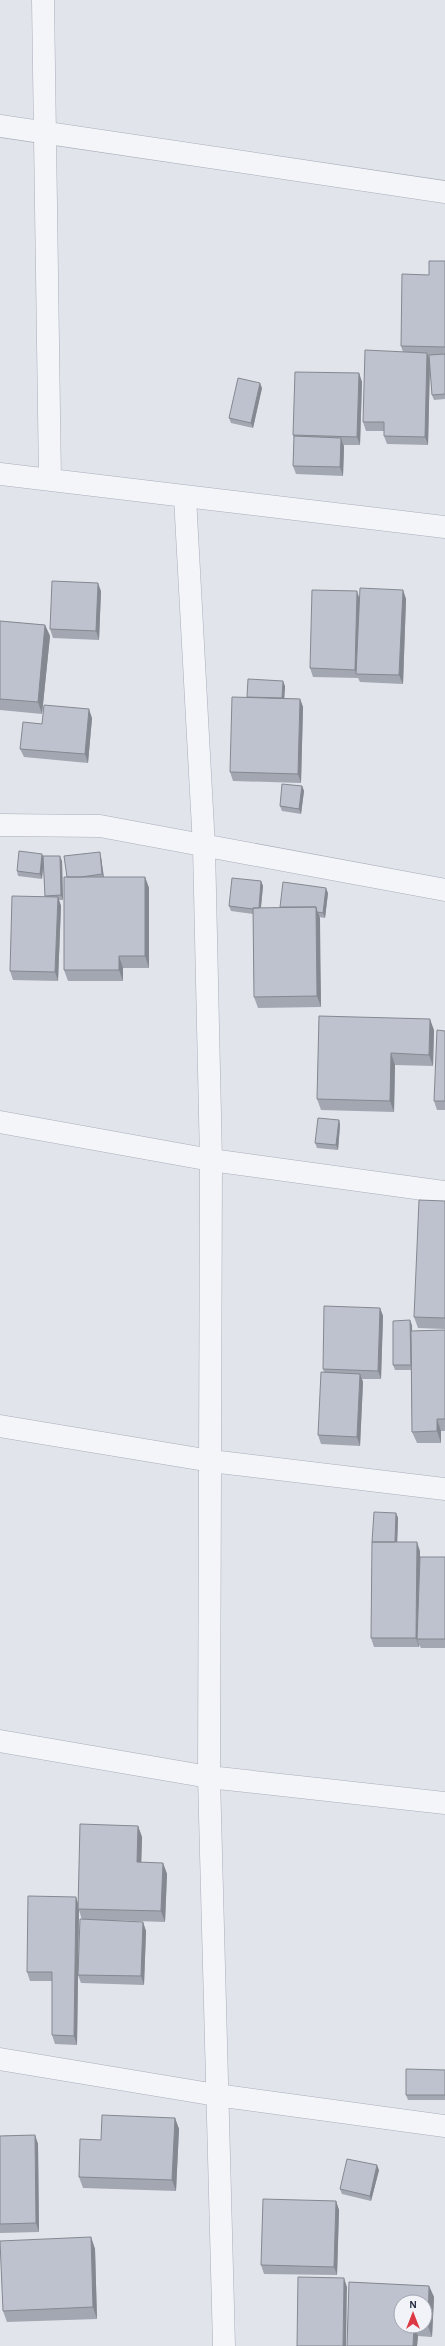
<svg xmlns="http://www.w3.org/2000/svg" width="445" height="2346" font-family="'Alegreya Sans',sans-serif">
<style>
.lines{fill:none;stroke-linecap:round;stroke-linejoin:round}
.street-casing{stroke:#a9aeb9;stroke-width:23}
.street{stroke:#f4f5f9;stroke-width:22}
.wall{fill:#a3a7b1;fill-rule:evenodd}
.shaded-wall{fill:#848890}
.building{fill:#bdc2ce;stroke:#848890}
</style>
<rect width="100%" height="100%" fill="#e1e4eb"/>
<g class="lines">
<g class="street-casing">
<path id="street" d="M43,0L50,480
M0,126L445,192
M0,474L445,527
M185,497L204,847L211,1160L209,1777L224,2346
M0,825L100,826L445,890
M0,1122L211,1160L445,1192
M0,1426L211,1461L445,1489
M0,1741L209,1777L445,1803
M0,2059L216,2095L445,2126"/>
</g>
<use href="#street" class="street"/>
</g>
<path class="wall" d="M445,261V399L434,400L432,395L430,365L428,445L387,444L384,436V431H366L363,422L403,352L401,346L429,275Z
M359,373L362,382L360,445H344V447L343,476L296,474L293,466L294,438L293,435Z
M262,388L253,428L231,423L229,418Z
M403,590L406,599L403,684L360,682L358,678L313,677L310,668L360,599Z
M101,591L99,640L53,638L50,629Z
M0,621L45,625L50,636L42,714L0,710Z
M285,686L284,698L300,699L303,707L301,783L233,781L230,772L247,697Z
M92,718L88,763L24,757L20,749Z
M302,786L304,791L301,814L282,811L280,806Z
M43,857L62,861L63,900H59L61,906L58,981L13,980L10,971L45,897L43,862L42,879L18,876L17,871Z
M101,857L104,877H145L149,888V968H123V981H68L64,970L67,877Z
M261,881L263,886L261,908H280L328,893L325,918L319,917L321,1007L258,1008L254,997L253,914L231,911L229,906Z
M319,1016L434,1030L433,1066L395,1065L394,1112L321,1110L317,1099Z
M445,1031V1110H437L434,1101Z
M339,1120L340,1125L338,1150L317,1148L315,1143Z
M445,1201V1329L418,1328L414,1317Z
M380,1308L383,1316L381,1379H362L363,1382L360,1446L321,1444L318,1435L324,1372L323,1369Z
M412,1325V1331L445,1330V1431H441V1443H417L412,1432L411,1370H395L393,1365Z
M396,1513L398,1518L397,1542L420,1551V1557H445V1648H421L419,1645V1647H374L371,1638Z
M138,1826L142,1837L141,1863H163L167,1874L165,1922L107,1920L143,1922L146,1931L144,1985L81,1983L78,1975L77,2045L55,2044L52,2035V1981H30L27,1972L78,1904ZM79,1910L82,1920L78,1968Z
M445,2070V2100H408L406,2095Z
M175,2118L179,2129L176,2191L83,2188L79,2177L101,2140Z
M35,2135L38,2144L39,2232L0,2233V2136Z
M379,2170L371,2201L342,2194L340,2189Z
M336,2201L339,2210L337,2275L264,2274L261,2265Z
M91,2237L95,2249L97,2319L7,2322L3,2311Z
M349,2282L429,2286L434,2297L432,2337L418,2336L417,2346H347ZM401,2302H425V2326H401Z"/>
<path class="shaded-wall" d="M427,353L430,361L428,445L425,437Z
M359,373L362,382L360,445L357,437Z
M260,383L262,388L253,428L251,423Z
M341,438L344,447L343,476L340,467Z
M98,583L101,591L99,640L96,631Z
M403,590L406,599L403,684L399,675Z
M357,591L360,600L357,674L355,670Z
M45,625L50,636L42,714L38,702Z
M283,681L285,686L284,704L282,699Z
M300,699L303,707L301,783L298,774Z
M89,709L92,718L88,763L85,754Z
M302,786L304,791L301,814L299,809Z
M100,852L101,857L104,879L102,874Z
M42,854L44,858L42,879L40,874Z
M60,856L62,861L63,900L61,895Z
M145,877L149,888V968L145,956Z
M261,881L263,886L260,915L259,910Z
M326,888L328,893L325,918L323,913Z
M58,897L61,906L58,981L55,972Z
M316,907L320,918L321,1007L317,996Z
M119,956L123,968V981L119,970Z
M430,1019L434,1030L433,1066L429,1055Z
M391,1053L395,1065L394,1112L390,1101Z
M339,1120L340,1125L338,1150L336,1145Z
M380,1308L383,1316L381,1379L378,1371Z
M410,1320L412,1325L413,1370L411,1365Z
M360,1374L363,1382L360,1446L357,1437Z
M437,1419L441,1431V1443L437,1431Z
M396,1513L398,1518L397,1548L395,1543Z
M417,1542L420,1551L419,1639H417L419,1645V1647L416,1638Z
M138,1826L142,1837L141,1874L137,1862Z
M163,1863L167,1874L165,1922L161,1911Z
M76,1897L79,1906L78,1909L79,1910L77,2045L74,2036Z
M143,1922L146,1931L144,1985L141,1976Z
M175,2118L179,2129L176,2191L172,2180Z
M35,2135L38,2144L39,2232L36,2223Z
M377,2165L379,2170L371,2201L370,2196Z
M336,2201L339,2210L337,2275L334,2267Z
M91,2237L95,2249L97,2319L93,2307Z
M344,2278L347,2287L346,2346H343Z
M429,2286L434,2297L432,2337L428,2326Z
M414,2326L418,2336L417,2346H413Z"/>
<path class="building" d="M429,261H445V347L401,346L402,274L429,275Z
M365,350L427,353L425,437L384,436V422H363Z
M445,354V394L432,395L429,355Z
M295,372L359,373L357,437L293,435Z
M238,378L260,383L251,423L229,418Z
M294,436L341,438L340,467L293,466Z
M52,581L98,583L96,631L50,629Z
M360,588L403,590L399,675L356,674Z
M312,590L357,591L355,670L310,668Z
M0,621L45,625L38,702L0,699Z
M248,679L283,681L282,698L247,697Z
M232,697L300,699L298,774L230,772Z
M44,705L89,709L85,754L20,749L23,722L42,724Z
M282,784L302,786L299,809L280,806Z
M19,851L42,854L40,874L17,871Z
M100,852L102,874L81,877H67L64,856Z
M43,856H60L61,895L45,896Z
M64,877H145V956H119V970H64Z
M232,878L261,881L259,908H253V909L229,906Z
M283,882L326,888L323,913L317,912L316,907H280Z
M12,896L58,897L55,972L10,971Z
M316,907L317,996L254,997L253,908Z
M319,1016L430,1019L429,1055L391,1053L390,1101L317,1099Z
M437,1030L445,1031V1101H434Z
M318,1118L339,1120L336,1145L315,1143Z
M419,1200L445,1201V1318L414,1317Z
M324,1306L380,1308L378,1371L323,1369Z
M410,1320L411,1365H393V1321Z
M445,1330V1419H437V1431L412,1432L411,1331Z
M321,1372L360,1374L357,1437L318,1435Z
M374,1512L396,1513L395,1542H372Z
M372,1542H417L416,1638H371Z
M420,1557H445V1639H417Z
M80,1824L138,1826L137,1862L163,1863L161,1911L78,1909Z
M28,1896L76,1897L74,2036L52,2035V1972H27Z
M80,1919L143,1922L141,1976L78,1975Z
M406,2069L445,2070V2095H406Z
M102,2115L175,2118L172,2180L79,2177L80,2139L101,2140Z
M35,2135L36,2223L0,2224V2136Z
M347,2159L377,2165L370,2196L340,2189Z
M263,2199L336,2201L334,2267L261,2265Z
M91,2237L93,2307L3,2311L0,2241Z
M298,2277L344,2278L343,2346H297Z
M349,2282L429,2286L428,2326L425,2325V2302H401V2326H414L413,2346H347Z"/>
<g transform="translate(413 2314)"><circle r="19" fill="#f1f3f8" stroke="#a0a5b0"/>
<path d="M0-3L7 15L0 10L-7 15Z" fill="#dd3944"/>
<text y="-6" font-size="11" font-weight="bold" text-anchor="middle" fill="#272f45">N</text>
</g>
</svg>
